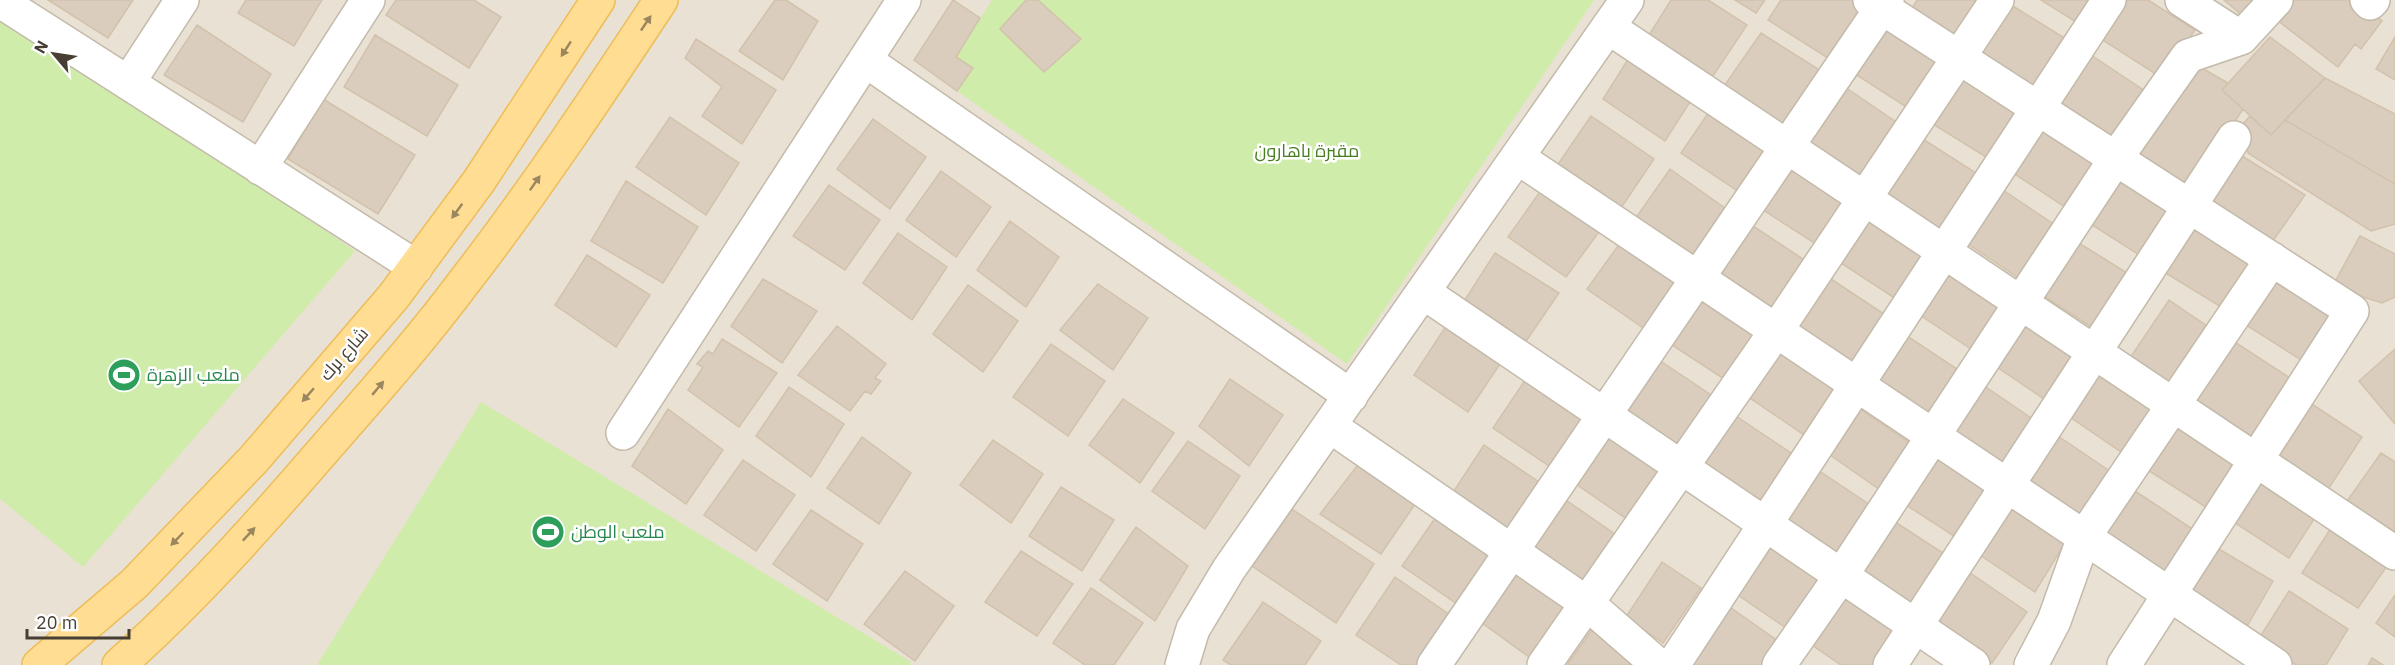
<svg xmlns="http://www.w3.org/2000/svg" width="2395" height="665" font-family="'IBM Plex Sans',Cairo,sans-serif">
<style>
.residential{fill:#e9e1d3}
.green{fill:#d0ecaa}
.building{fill:#dacdbd;stroke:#d2c2ac;stroke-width:1.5}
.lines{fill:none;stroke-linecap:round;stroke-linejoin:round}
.minor-casing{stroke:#c3baaa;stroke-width:36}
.major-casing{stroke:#eebd59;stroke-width:36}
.minor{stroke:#fff;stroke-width:33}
.major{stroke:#ffdd93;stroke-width:33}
.oneway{fill:#9a865f}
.labels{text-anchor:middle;stroke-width:5;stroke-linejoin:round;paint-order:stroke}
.park-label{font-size:18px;fill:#487e22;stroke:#fff}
.street-label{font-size:18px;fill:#473f34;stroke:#fff}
.leisure-label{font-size:18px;fill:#27864d;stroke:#fff;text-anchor:start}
</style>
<rect width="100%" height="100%" fill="#f4efe5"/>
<path class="residential" d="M0,0H2395V665H0Z"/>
<path class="green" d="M992,0H1594L1347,364L957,91L973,68L956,57Z
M0,10L355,251L83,567L0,499Z
M481,402L911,662L909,665H317Z"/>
<path class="building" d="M48,0H133L108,38Z
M246,0H322L294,46L238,13Z
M396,0H474L501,17L469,68L386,15Z
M775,0H786L818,21L783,80L739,51Z
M953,0L980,18L956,57L973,68L957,91L914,60Z
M1026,0H1038L1081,39L1044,72L1000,29Z
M1671,0H1708L1747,25L1711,79L1646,40Z
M1735,0H1765L1756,13Z
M1781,0H1856L1867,7L1831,60L1768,20Z
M1917,0H1983L1955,45L1908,15Z
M2041,0H2101L2084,27Z
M2122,0H2148L2195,30L2162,78L2098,37Z
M2224,0H2263L2245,18Z
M2292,0H2355L2382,21L2361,49L2355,44L2338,67L2277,20Z
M2008,3L2071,42L2038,95L1976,54Z
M1884,21L1942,58L1911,110L1852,72Z
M197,25L271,74L243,122L164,75Z
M1761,33L1821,71L1781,127L1722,89Z
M375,35L458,85L427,136L344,87Z
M2270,37L2325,78L2271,135L2222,90Z
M2395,37V80L2376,69Z
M696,39L776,90L742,144L702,116L722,87L685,58Z
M1632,53L1695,94L1665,141L1603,99Z
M2088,53L2145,91L2112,142L2053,104Z
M2193,63L2228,83L2222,90L2243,109L2187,193L2129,154Z
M1962,69L2027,110L1994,162L1928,121Z
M2325,78L2395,114V184L2285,120Z
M1842,85L1899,124L1863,178L1804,140Z
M323,99L415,155L378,214L288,159Z
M1713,106L1769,145L1739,192L1681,153Z
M1591,116L1654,159L1617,214L1554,170Z
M2250,116L2271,135L2285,120L2395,184V224L2371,231L2248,153L2242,125Z
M670,117L739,163L706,215L636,167Z
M873,119L926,157L890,209L837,169Z
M2042,120L2104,161L2071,211L2007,169Z
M1918,136L1979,175L1942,230L1882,192Z
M2242,156L2305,195L2268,248L2206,208Z
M1787,157L1852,199L1819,246L1757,206Z
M1670,169L1729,211L1696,264L1633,222Z
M2118,170L2177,207L2144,258L2086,221Z
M941,171L991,207L956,257L906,220Z
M626,181L698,227L663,283L591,241Z
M829,185L880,220L845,270L793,236Z
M1544,186L1604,225L1566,277L1508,237Z
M1997,186L2055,225L2020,279L1962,240Z
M1869,209L1931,251L1899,301L1835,259Z
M1010,221L1059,257L1026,307L977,270Z
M2196,221L2258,259L2226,310L2164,272Z
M1747,222L1806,261L1771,314L1712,274Z
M898,233L947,267L912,320L863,283Z
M2360,236L2395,254V297L2382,303L2332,287Z
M1623,239L1684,280L1649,332L1587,289Z
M2074,240L2132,276L2096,330L2039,293Z
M1495,253L1559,293L1522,347L1461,306Z
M587,255L650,295L616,347L555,305Z
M1946,262L2006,301L1974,351L1914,311Z
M1825,275L1887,316L1851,369L1790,328Z
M2271,275L2338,318L2309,365L2240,321Z
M763,279L817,311L782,363L731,326Z
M1098,284L1148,318L1113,370L1060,330Z
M968,285L1018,321L983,372L933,334Z
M1701,293L1758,331L1724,379L1666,341Z
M2169,300L2210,328L2172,385L2130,358Z
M2024,317L2082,356L2050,403L1991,363Z
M1450,320L1504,358L1468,412L1414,375Z
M837,326L886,364L875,378L881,381L871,394L865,391L850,411L798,375Z
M1901,332L1963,373L1931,426L1867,385Z
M722,339L777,373L739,427L688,390L703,367L697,364L708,351L713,354Z
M2230,339L2290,378L2251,438L2191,398Z
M1051,344L1105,381L1068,436L1013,397Z
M1778,345L1840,387L1807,437L1744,394Z
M2395,349V424L2359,381Z
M1656,358L1717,399L1680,452L1619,412Z
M2098,367L2155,406L2124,454L2067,415Z
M1530,373L1591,415L1555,470L1493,428Z
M1230,379L1283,415L1249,466L1199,426Z
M1980,383L2040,424L2005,475L1944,434Z
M789,387L844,424L811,477L756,436Z
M1123,399L1174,433L1140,483L1089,445Z
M2304,399L2362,437L2327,491L2270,452Z
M1854,405L1913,445L1883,492L1823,450Z
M668,409L723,450L686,504L632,466Z
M1733,414L1794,455L1760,506L1699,464Z
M2175,424L2236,464L2209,509L2146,469Z
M1611,429L1670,470L1634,524L1573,482Z
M2055,434L2111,472L2077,521L2022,484Z
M862,437L911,473L879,524L827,488Z
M993,440L1043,474L1011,523L960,485Z
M1188,441L1240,476L1205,529L1152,491Z
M1484,445L1542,484L1507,540L1448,500Z
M2381,453L2395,462V537L2345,504Z
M1931,454L1990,493L1960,540L1900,501Z
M1364,457L1420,497L1381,554L1320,514Z
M743,460L795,495L756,551L704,515Z
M1812,466L1873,507L1837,560L1778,518Z
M2253,474L2316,516L2289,558L2226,517Z
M1061,487L1114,520L1082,571L1029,536Z
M2135,491L2194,530L2162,577L2102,539Z
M1563,498L1622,539L1585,592L1525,552Z
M2009,505L2065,543L2035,592L1977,553Z
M1292,509L1374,564L1336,623L1252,566Z
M811,510L863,544L827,601L773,564Z
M1440,511L1498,551L1460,606L1402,566Z
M1889,518L1949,557L1914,611L1853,571Z
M1136,527L1188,566L1155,621L1100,580Z
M2331,528L2387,566L2358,608L2302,573Z
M1768,536L1828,576L1792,632L1732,591Z
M2207,542L2273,581L2242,635L2177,594Z
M1021,551L1073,584L1037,636L985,602Z
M1662,562L1701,588L1663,643L1626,617Z
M1516,567L1575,606L1536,662L1478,620Z
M1966,570L2027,612L1992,663L1930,622Z
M905,571L954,606L915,661L864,624Z
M1395,577L1453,617L1422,665H1401L1356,635Z
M1091,588L1143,623L1114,665H1085L1053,643Z
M2289,591L2348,629L2326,665H2296L2258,640Z
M1844,592L1900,631L1878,665H1841L1809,643Z
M2395,595V637L2376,623Z
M1263,602L1321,641L1305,665H1231L1223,660Z
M1724,603L1781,643L1767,665H1690Z
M1595,625L1652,665H1567Z
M2372,658L2383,665H2368Z"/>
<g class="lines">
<g class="minor-casing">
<path id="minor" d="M1870,0L2352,311L2124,665
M2182,0L2241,38
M2367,0L2370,3L2373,0
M0,1L416,267
M1608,27L2395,553
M865,60L1351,396
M128,83L182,0
M1517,157L2275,665
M260,168L368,0
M1423,292L1973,665
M1330,426L1588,604L1658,665
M623,433L904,0
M1182,665L1193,629L1229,569L1627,0
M1434,665L1887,0
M1544,665L1776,331L1997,0
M1673,665L2109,0
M1779,665L1841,576L2116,158L2188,56L2241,38L2276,0
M1890,665L2234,138
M2031,665L2054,621L2084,537L2272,259"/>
</g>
<g class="major-casing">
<path id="major" d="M39,665L134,584L254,459L394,296L479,181L598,0
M119,665C192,600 258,526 322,452C370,397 420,341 464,282C533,193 599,94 661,0"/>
</g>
<use href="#minor" class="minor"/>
<use href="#major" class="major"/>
</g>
<defs><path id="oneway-solid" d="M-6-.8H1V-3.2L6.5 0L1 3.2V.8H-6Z" transform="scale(1.5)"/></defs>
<g class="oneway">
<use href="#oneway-solid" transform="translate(646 23) rotate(-56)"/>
<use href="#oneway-solid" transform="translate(566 49) rotate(123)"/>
<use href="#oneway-solid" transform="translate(535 183) rotate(-55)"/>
<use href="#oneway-solid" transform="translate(457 211) rotate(126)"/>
<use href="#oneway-solid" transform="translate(378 388) rotate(-50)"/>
<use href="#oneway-solid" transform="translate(308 395) rotate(131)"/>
<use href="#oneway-solid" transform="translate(249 534) rotate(-47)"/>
<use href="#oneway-solid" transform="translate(177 539) rotate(134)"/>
</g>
<defs>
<g id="stadium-disc" transform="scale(1.725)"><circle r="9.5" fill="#2e9e5b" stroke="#fff"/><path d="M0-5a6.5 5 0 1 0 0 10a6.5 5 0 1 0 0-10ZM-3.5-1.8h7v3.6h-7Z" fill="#fff"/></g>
</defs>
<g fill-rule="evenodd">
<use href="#stadium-disc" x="124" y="375"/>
<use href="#stadium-disc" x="548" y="532"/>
</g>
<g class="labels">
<g class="park-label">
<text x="1307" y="157">مقبرة باهارون</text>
</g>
<g class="street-label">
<text transform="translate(344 354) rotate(-49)" y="6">شارع برك</text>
</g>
<g class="leisure-label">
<text x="147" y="381">ملعب الزهرة</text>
<text x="571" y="538">ملعب الوطن</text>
</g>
</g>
<g transform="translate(54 54) rotate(299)" stroke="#ffffff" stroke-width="4.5" paint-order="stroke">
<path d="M0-4.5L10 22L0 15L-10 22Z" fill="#473f34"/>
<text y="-9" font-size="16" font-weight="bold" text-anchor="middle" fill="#473f34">N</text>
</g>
<path d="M27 629v9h102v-9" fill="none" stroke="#473f34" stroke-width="3"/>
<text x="36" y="629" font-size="18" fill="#473f34" stroke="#ffffff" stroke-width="4.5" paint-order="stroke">20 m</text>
</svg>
